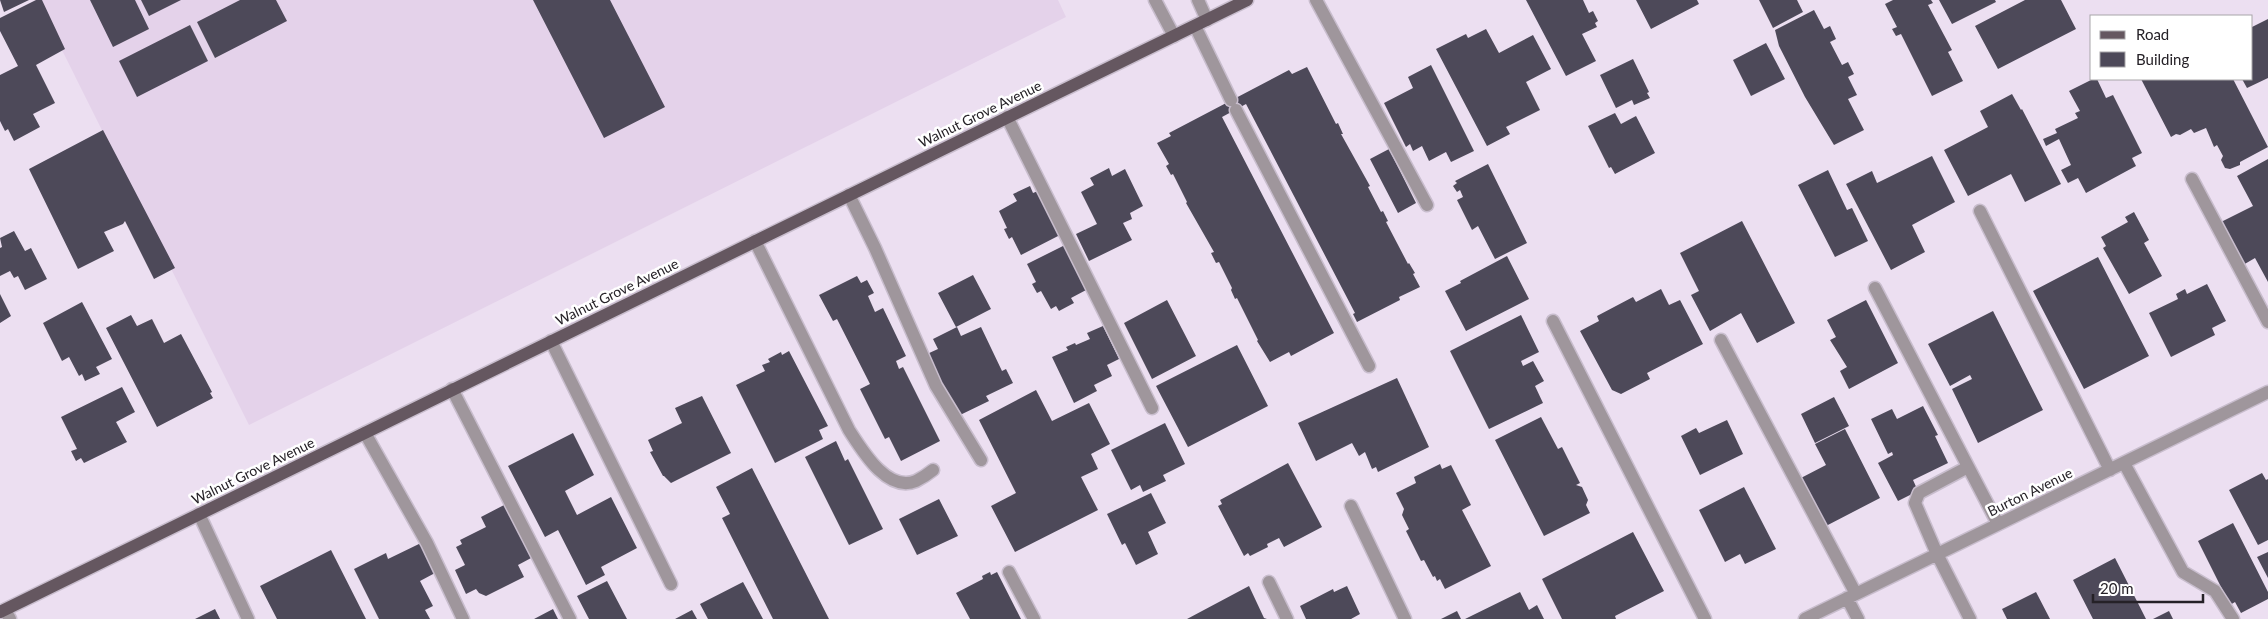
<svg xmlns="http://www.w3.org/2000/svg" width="2268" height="619" font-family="Lato,sans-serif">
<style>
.built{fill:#e4d2ea}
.building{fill:#4d4959}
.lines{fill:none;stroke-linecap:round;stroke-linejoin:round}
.minor-casing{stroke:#c8bdcd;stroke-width:15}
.major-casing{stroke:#c8bdcd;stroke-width:15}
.minor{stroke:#9f969c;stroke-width:12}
.major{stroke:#655760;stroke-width:12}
.labels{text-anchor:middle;stroke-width:5;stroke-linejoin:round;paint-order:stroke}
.street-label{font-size:14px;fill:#252127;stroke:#fff}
</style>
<rect width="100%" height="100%" fill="#ecdff1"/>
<path class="built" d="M37,0H1058L1066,17L249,425Z"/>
<path class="building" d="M0,0H29L4,12Z
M36,0H42L65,49L36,65L55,103L33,114L40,127L14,141L8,129L5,131L0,121V75L18,66L0,31V18Z
M90,0H135L149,29L113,47Z
M141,0H181L149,16Z
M240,0H276L287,21L215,58L197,22Z
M533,0H610L665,107L604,138Z
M1526,0H1583L1589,13L1593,11L1598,21L1595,23L1597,27L1582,34L1596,61L1566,76Z
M1636,0H1697L1699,4L1651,29Z
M1759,0H1797L1803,12L1773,28Z
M1893,0H1931L1933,3L1928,5L1952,50L1948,52L1963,81L1932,96L1901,34L1896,36L1892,29L1897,27L1885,4Z
M1939,0H1995L1996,2L1952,24Z
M2025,0H2061L2076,29L1998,69L1975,26Z
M1814,10L1824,29L1830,26L1836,39L1830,42L1842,65L1848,62L1854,74L1848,77L1857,95L1848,99L1864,130L1834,145L1805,97L1779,46L1775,30Z
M2268,19V78L2247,88L2242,79H2252V27Z
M190,25L208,61L137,97L119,61Z
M1486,29L1499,53L1533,35L1551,69L1526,82L1540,110L1506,127L1510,134L1487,146L1436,49L1466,34L1468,38Z
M1766,43L1785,79L1751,96L1733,60Z
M1633,59L1649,92L1647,93L1650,98L1634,105L1632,100L1616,108L1600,75Z
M1431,65L1474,151L1451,162L1446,152L1429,161L1422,146L1413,151L1410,144L1406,147L1384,103L1413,88L1408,77Z
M1307,67L1336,124L1338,123L1343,134H1341L1370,186L1368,187L1381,212L1383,211L1388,221L1386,222L1408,264L1409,263L1415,273L1413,274L1420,287L1399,297L1400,300L1357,322L1353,314L1355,313L1246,104L1222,117L1334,333L1291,356L1289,352L1270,362L1257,341L1258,340L1237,298L1235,299L1231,290L1232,288L1219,262L1216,263L1211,253L1214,252L1186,203L1187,202L1173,174L1171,175L1166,166L1169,164L1157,143L1171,136L1169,133L1289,70L1292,74Z
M2093,79H2097L2106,98L2113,95L2142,153L2132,158L2136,166L2086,193L2078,178L2068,183L2061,170L2071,165L2059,139L2046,146L2043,139L2057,133L2055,129L2078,118L2075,113L2080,111L2069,91Z
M2141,79H2233L2268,147L2240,162V165L2230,169L2225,168L2221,160L2223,156L2217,145L2214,147L2206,128L2194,133L2191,129L2180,135L2176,134L2171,137Z
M2012,94L2021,110L2022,109L2061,184L2025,202L2011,174L1968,196L1944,150L1988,127L1980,111Z
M1615,113L1621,124L1636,116L1655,153L1615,174L1611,167L1609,168L1588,126Z
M103,130L175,268L154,279L125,221L123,224L104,232L114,251L78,269L29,169Z
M1389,149L1416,203L1398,213L1370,159Z
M1932,156L1955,202L1912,225L1925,252L1891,270L1846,184L1872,171L1877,183Z
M2268,159V282L2255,258L2243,265L2221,222L2253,206L2237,176Z
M1488,164L1527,243L1495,259L1478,226L1472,230L1457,200L1463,197L1460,190L1457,192L1453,186L1457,183L1455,181Z
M1109,168L1112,176L1125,169L1143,206L1130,213L1132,219L1123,223L1132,240L1089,261L1076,234L1097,224L1081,192L1094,185L1090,178Z
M1828,170L1847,210L1852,208L1868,241L1835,257L1798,185Z
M1030,186L1033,193L1038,191L1060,235L1021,255L1012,237L1009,239L1004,229L1007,228L999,211L1017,201L1013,194Z
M2134,212L2149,240L2144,243L2162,276L2129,294L2103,248L2106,246L2101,237L2128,222L2125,217Z
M1742,221L1795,323L1757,343L1741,313L1710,331L1691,295L1699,291L1680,253Z
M14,231L25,251L31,248L47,279L25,290L18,276L14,278L10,271L0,276V248L2,247L0,238Z
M1065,245L1088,289L1071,298L1074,303L1059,311L1056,306L1051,309L1041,291L1037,293L1032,284L1036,282L1027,264Z
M1507,256L1529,299L1466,331L1445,291L1461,283L1460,281Z
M2098,257L2149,356L2084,389L2033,291Z
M973,275L991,309L956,327L938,293Z
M857,276L861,283L867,280L874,293L868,296L875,312L883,308L906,356L896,361L899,369L903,367L940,441L901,461L889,437L885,439L860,389L870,384L837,319L833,321L819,295Z
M2207,284L2226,321L2212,328L2215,335L2171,357L2149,313L2178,299L2176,294L2185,289L2187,294Z
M1661,289L1669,305L1680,300L1703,344L1647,373L1650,379L1621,394L1612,390L1580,331L1599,321L1597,316L1633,297L1636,302Z
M0,294L11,316L0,323Z
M1167,300L1196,356L1152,379L1124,323Z
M1866,300L1898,363L1849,389L1840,371L1847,367L1830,340L1836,337L1827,320Z
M82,302L112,359L96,367L100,374L85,381L82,374L79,376L69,357L62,361L43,323Z
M1993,311L2043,410L1978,443L1952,389L1972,379L1970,375L1950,386L1928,344Z
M131,315L137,326L152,319L164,343L181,334L212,392L210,393L213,398L157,427L106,328Z
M1521,315L1539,352L1521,361L1523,366L1533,361L1544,381L1535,386L1543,403L1489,429L1450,351Z
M1103,326L1119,359L1107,365L1112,376L1094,385L1097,391L1074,403L1052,357L1068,350L1066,347L1075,343L1076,345L1090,339L1087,333Z
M957,327L961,336L981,327L1002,371L1006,369L1013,383L986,396L989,401L958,416L927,354L938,349L933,339Z
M1237,345L1268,406L1188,447L1156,386Z
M789,351L828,426L819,430L823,439L775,463L736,385L765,371L762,365L770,362L768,359L781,352L782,355Z
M1397,378L1429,447L1378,472L1376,467L1372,469L1365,452L1359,456L1352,443L1316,461L1298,423Z
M122,387L135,412L116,422L127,442L84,463L81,458L76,461L71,451L77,449L61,417Z
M1036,390L1052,421L1089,403L1110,444L1091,454L1098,469L1081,477L1098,510L1015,552L991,506L1016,493L979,420Z
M702,396L731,453L671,483L664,476H663L650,452L653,451L648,440L682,423L675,408Z
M1834,397L1849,426L1815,443L1801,414Z
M1923,406L1938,435L1935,436L1948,463L1913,480L1918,491L1898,501L1878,463L1893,455L1892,452L1888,454L1871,419L1892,409L1897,419Z
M1541,417L1558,449L1562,447L1580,483L1576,485L1582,487L1588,500L1586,505L1590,513L1544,536L1495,440Z
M1727,420L1743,454L1700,475L1681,436L1696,428L1699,433Z
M1165,423L1185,464L1163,475L1166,481L1143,492L1140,485L1131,490L1111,450Z
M1845,429L1880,498L1824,527L1799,479L1826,465L1815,444Z
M573,433L594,475L565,491L577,515L611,497L637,548L601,567L605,575L586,585L558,530L545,537L508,466Z
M836,441L845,461L848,459L883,529L849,545L805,457Z
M1288,463L1322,527L1284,547L1279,538L1267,544L1268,547L1250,556L1248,553L1244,556L1218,506L1222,504L1220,500Z
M1440,464L1442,469L1451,465L1471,505L1462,510L1491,566L1445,589L1440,579L1437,581L1435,576L1433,577L1424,560L1421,561L1406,531L1409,529L1402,515L1404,509L1396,493L1416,483L1414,477Z
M752,468L829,619H773L722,518L730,514L716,487Z
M2262,473L2266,480L2268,479V540L2258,545L2229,490Z
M1744,487L1776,549L1745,564L1740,554L1725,562L1699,510Z
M1151,493L1166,523L1148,532L1158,554L1136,565L1125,543L1122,545L1107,514Z
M939,499L958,536L917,555L899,519Z
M506,504L533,557L518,565L524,577L486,596L479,593L476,589L466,594L455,570L465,565L456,547L462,544L460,540L486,527L481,517Z
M2233,523L2268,592V599L2241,613L2235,602L2230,605L2198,541Z
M1633,532L1664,591L1615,616L1616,619H1562L1542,579Z
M421,543L435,573L420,581L433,606L425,610L430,619H379L354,569L386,553L388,559Z
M331,550L366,619H277L260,586Z
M2268,552V578L2257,557Z
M2115,558L2146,619H2093L2073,580Z
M990,572L991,575L997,572L1021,619H970L956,593L983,579L982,576Z
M607,581L627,619H589L577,596Z
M743,582L763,619H708L700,604Z
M1249,586L1264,618L1267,619H1187Z
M1347,586L1360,614L1351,619H1306L1300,606L1333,589L1334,592Z
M1520,592L1529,610L1537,605L1544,619H1465Z
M2036,592L2050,619H2007L2002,609Z
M215,609L220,619H195Z
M553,609L558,619H534Z
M692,610L697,619H675Z
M1457,611L1461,619H1441Z
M2169,611L2173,619H2153Z"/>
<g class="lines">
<g class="minor-casing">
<path id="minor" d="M1155,0L1174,36
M1198,0L1207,20
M1316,0L1427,205
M1195,26L1231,100
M1236,110L1369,366
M1007,117L1152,408
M2192,179L2268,322
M849,195L875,248L936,386L981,460
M1980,211L2110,470
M755,241L849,430C862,450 887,493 916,481C922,478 928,474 933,470
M1875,288L1998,524
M1553,321L1705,619
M1721,340L1856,594
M551,341L671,584
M452,389L570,619
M365,433L427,543L463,619
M2124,463L2183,572L2215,591L2233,619
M1968,467L1919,493L1915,503L1937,554L1970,619
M1351,506L1405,619
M199,514L248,619
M1009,572L1034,619
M1269,582L1287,619
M1847,598L1858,619
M5,610L10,619
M1805,619L2268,392"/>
</g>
<g class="major-casing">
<path id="major" d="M0,612L1247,0"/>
</g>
<use href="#minor" class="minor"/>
<use href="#major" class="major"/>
</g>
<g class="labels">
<g class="street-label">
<text transform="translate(980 114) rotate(-26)" y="5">Walnut Grove Avenue</text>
<text transform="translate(617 292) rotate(-26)" y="5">Walnut Grove Avenue</text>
<text transform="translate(253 471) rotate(-26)" y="5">Walnut Grove Avenue</text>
<text transform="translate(2030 492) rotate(-26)" y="5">Burton Avenue</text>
</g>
</g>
<rect x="2090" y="15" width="162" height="65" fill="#ffffff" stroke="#a8a6a9"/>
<rect x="2100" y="31" width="25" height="8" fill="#655760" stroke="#a8a6a9"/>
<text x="2136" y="40" font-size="15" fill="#252127">Road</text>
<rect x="2100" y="52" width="25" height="15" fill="#4d4959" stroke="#a8a6a9"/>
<text x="2136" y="65" font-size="15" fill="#252127">Building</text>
<path d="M2093 594v8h110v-8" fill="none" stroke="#252127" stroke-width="2.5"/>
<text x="2100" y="594" font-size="15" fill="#252127" stroke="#ffffff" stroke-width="4" paint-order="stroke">20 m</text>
</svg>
